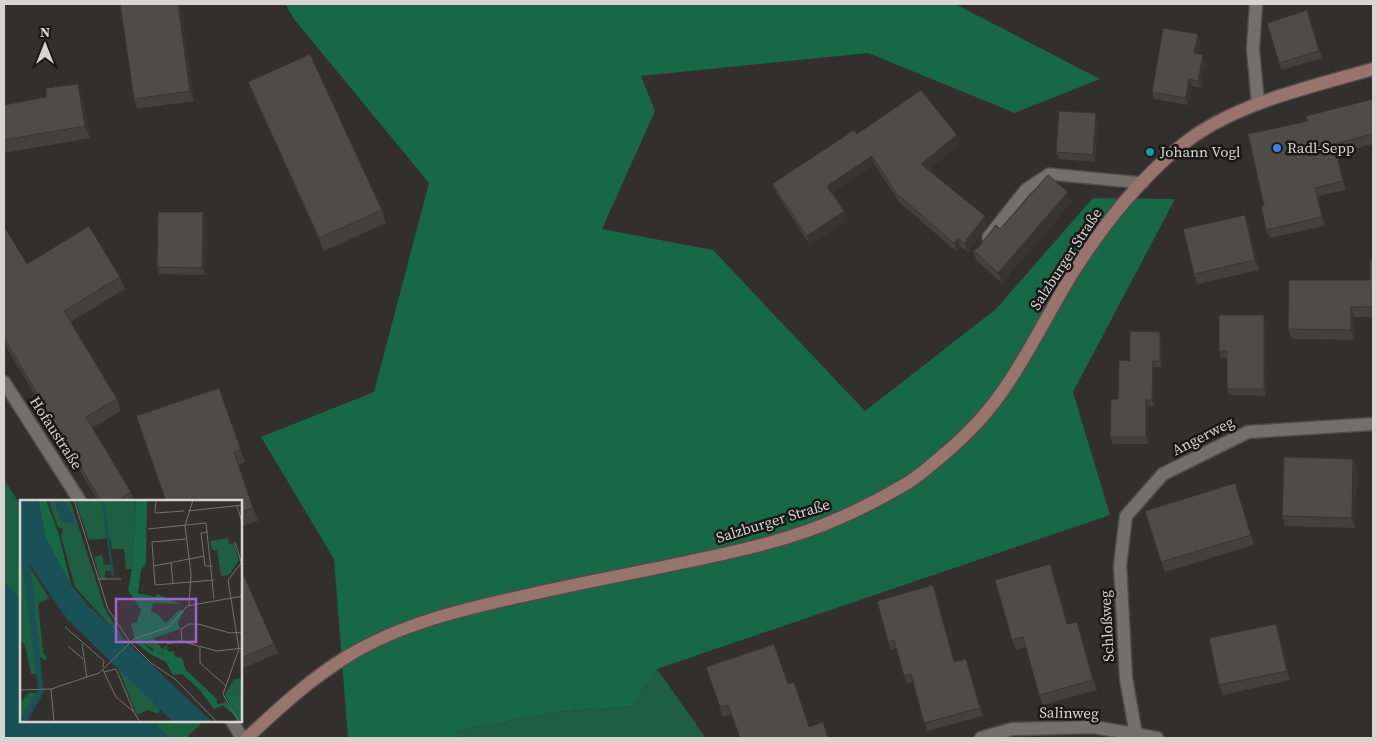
<svg xmlns="http://www.w3.org/2000/svg" width="1377" height="742" font-family="'Source Serif 4',serif">
<style>
.green{fill:#1d5f40}
.forest{fill:#176845}
.water{fill:#1a5058}
.lines{fill:none;stroke-linecap:round;stroke-linejoin:round}
.service-casing{stroke:#504c49;stroke-width:14}
.minor-casing{stroke:#504c49;stroke-width:15}
.secondary-casing{stroke:#504c49;stroke-width:15}
.service{stroke:#736f6b;stroke-width:11}
.minor{stroke:#736f6b;stroke-width:12}
.secondary{stroke:#98746f;stroke-width:12}
.wall{fill:#44403d}
.shaded-wall{fill:#373432}
.building{fill:#4f4b47;stroke:#373432}
.shop-dot{fill:#3f7fe0;stroke:#191816;stroke-width:2}
.culture-dot{fill:#0f9aa8;stroke:#191816;stroke-width:2}
.labels{text-anchor:middle;stroke-width:5;stroke-linejoin:round;paint-order:stroke}
.poi-label{font-size:15px;fill:#d7d4d2;stroke:#191816;text-anchor:start}
.street-label{font-size:15px;fill:#d7d4d2;stroke:#191816}
.inset-river{fill:none;stroke:#1a5058;stroke-width:2.5}
.inset-road{fill:none;stroke:#75716e;stroke-width:1}
.view{fill:#9b67c6;fill-opacity:0.15;stroke:#9b67c6;stroke-width:2.5}
.inset-edge{fill:none;stroke:#d7d4d2;stroke-width:2.5}
</style>
<rect width="100%" height="100%" fill="#332f2c"/>
<path class="green" d="M4,479L21,506V599L4,583Z
M657,669L706,738H460L455,731L556,712L632,706Z
M151,721H204L186,738H169Z"/>
<path class="forest" d="M285,4H955L1100,79L1015,113L868,53L641,76L655,111L602,229L713,250L865,411L996,309L1093,198L1175,199L1073,392L1110,515L657,669L632,706L556,712L456,731L460,738H348L334,559L261,437L374,392L429,183L294,19Z"/>
<path class="water" d="M4,583L21,599V721H151L169,738H4Z"/>
<g class="lines">
<g class="service-casing">
<path id="service" d="M988,237L1026,189L1049,174L1143,183"/>
</g>
<g class="minor-casing">
<path id="minor" d="M1256,4L1253,49L1258,104
M4,382L80,501
M232,721L242,738
M1136,735L1126,678L1120,565L1126,516L1163,474L1248,432L1373,424
M981,738L1012,729L1094,727L1157,738"/>
</g>
<g class="secondary-casing">
<path id="secondary" d="M247,738C279,708 310,679 348,656C400,624 464,609 523,596C578,583 635,573 691,561C742,550 794,539 842,517C865,507 887,495 909,482C918,476 927,469 936,461C957,444 977,425 994,403C1024,363 1046,317 1072,274C1103,225 1146,170 1194,136C1245,101 1314,86 1373,69"/>
</g>
<use href="#service" class="service"/>
<use href="#minor" class="minor"/>
<use href="#secondary" class="secondary"/>
</g>
<path class="wall" d="M120,4H180L194,101L137,109L134,99Z
M1307,10L1322,58L1281,70L1279,63Z
M1200,41L1198,54L1206,62L1201,88L1192,86L1188,105L1154,99L1152,92Z
M248,82L382,210L386,223L324,251L253,94Z
M83,97L90,138L4,153V105Z
M1373,99V144L1337,153L1346,190L1318,196L1325,226L1270,238L1266,230L1264,206L1308,121Z
M1098,120L1095,162L1059,159L1056,152Z
M857,134L957,135L960,144L928,170L988,226L970,248L969,253L961,247L957,252L899,202L875,165L833,193L844,211L848,220L810,245L776,193L772,184Z
M1068,192L1072,202L1002,283L976,260L973,250L978,248L1000,229Z
M1245,215L1249,225L1259,270L1197,284L1194,274Z
M206,219L205,275L159,274L157,267Z
M4,226L27,264L120,277L125,289L70,322L117,399L121,411L92,428L131,492L134,501H98L4,343Z
M1373,260V317H1354V340L1292,339L1288,329L1370,280Z
M1267,322L1266,396L1229,395L1227,389V358H1221L1219,351Z
M1163,339L1162,367H1155V406H1149V444H1113L1110,437L1118,399L1130,361Z
M219,388L245,462L238,465L258,521L241,526V501Z
M1353,459L1357,469L1355,528L1285,526L1282,516Z
M1235,483L1254,545L1165,572L1161,562Z
M1050,564L1054,574L1068,624L1080,632L1097,690L1043,705L1039,695L1026,647L1016,650L1012,640Z
M241,569L278,653L241,669Z
M933,585L955,662L969,667L983,716L927,731L913,682L907,684L896,648L891,650L888,642Z
M1280,634L1290,680L1223,695L1219,685Z
M706,667L788,684L810,727L828,738L732,714L723,717Z"/>
<path class="shaded-wall" d="M178,4H180L194,101L190,91Z
M1198,34L1200,41L1197,60L1194,53Z
M1203,55L1206,62L1201,88L1198,81Z
M1189,79L1192,86L1188,105L1186,98Z
M78,84L83,97L90,138L85,126Z
M1096,113L1098,120L1095,162L1093,155Z
M957,135L960,144L924,173L921,164Z
M1334,144L1337,153L1346,190L1343,181Z
M872,156L875,165L831,195L827,186Z
M1315,188L1318,196L1325,226L1322,217Z
M1068,192L1072,202L1002,283L998,273Z
M844,211L848,220L810,245L807,236Z
M203,212L206,219L205,275L202,268Z
M1245,215L1249,225L1259,270L1255,260Z
M985,216L988,226L970,248L969,253L965,244L967,239Z
M958,238L961,247L957,252L954,243Z
M1351,307L1354,317V340L1351,330Z
M1264,315L1267,322L1266,396L1264,389Z
M1160,332L1163,339L1162,367L1160,361Z
M1153,361L1155,367V406L1152,400Z
M1146,400L1149,406V444L1146,437Z
M1353,459L1357,469L1355,528L1352,518Z
M1050,564L1054,574L1071,634L1067,624Z
M933,585L936,593L957,670L954,662Z
M1077,622L1080,632L1097,690L1093,680Z
M1276,624L1280,634L1290,680L1287,671Z
M966,659L969,667L983,716L980,708Z"/>
<path class="building" d="M120,4H178L190,91L134,99Z
M1307,10L1319,51L1279,63L1267,23Z
M1163,28L1198,34L1194,53L1203,55L1198,81L1189,79L1186,98L1152,92Z
M310,54L382,210L319,238L248,82Z
M78,84L85,126L4,140V105L46,97V88Z
M921,90L957,135L921,164L985,216L967,239L965,244L958,238L954,243L896,193L872,156L827,186L844,211L807,236L772,184L854,130L857,134Z
M1373,99V134L1334,144L1343,181L1315,188L1322,217L1266,230L1261,206H1264L1248,134L1308,121L1306,116Z
M1059,111L1096,113L1093,155L1056,152Z
M1048,175L1068,192L998,273L973,250L978,248L996,225L1000,229Z
M158,212H203L202,268L157,267Z
M1245,215L1255,260L1194,274L1183,229Z
M4,226L27,264L89,226L120,277L64,311L117,399L86,417L131,492L117,501H101L4,338Z
M1370,260H1373V307H1351V330L1288,329L1289,280H1370Z
M1219,315H1264V389H1227V351H1219Z
M1130,331L1160,332V361H1153L1152,400H1146V437H1110L1111,399H1118L1119,360L1130,361Z
M219,388L241,450L234,452L253,508L241,512V501H166L136,416Z
M1284,457L1353,459L1352,518L1282,516Z
M1235,483L1251,535L1161,562L1145,511Z
M1050,564L1067,624L1077,622L1093,680L1039,695L1023,637L1012,640L995,580Z
M241,569L274,644L241,658Z
M933,585L954,662L966,659L980,708L924,723L911,674L904,676L894,640L888,642L877,601Z
M1276,624L1287,671L1219,685L1209,638Z
M774,644L788,684L794,682L809,727L823,722L828,738H740L728,705L720,707L706,667Z"/>
<circle class="shop-dot" cx="1277" cy="148" r="5"/>
<circle class="culture-dot" cx="1150" cy="152" r="5"/>
<g class="labels">
<g class="poi-label">
<text x="1287" y="153">Radl-Sepp</text>
<text x="1160" y="157">Johann Vogl</text>
</g>
<g class="street-label">
<text transform="translate(1066 259) rotate(-57)" y="5">Salzburger Straße</text>
<text transform="translate(56 433) rotate(57)" y="5">Hofaustraße</text>
<text transform="translate(1203 436) rotate(-27)" y="5">Angerweg</text>
<text transform="translate(773 521) rotate(-17)" y="5">Salzburger Straße</text>
<text transform="translate(1107 626) rotate(-93)" y="5">Schloßweg</text>
<text transform="translate(1069 713) rotate(1)" y="5">Salinweg</text>
</g>
</g>
<g transform="translate(20 500)">
<rect width="222" height="222" fill="#332f2c"/>
<path d="M28,0H35L40,19L48,23L43,0H50L85,109L106,143L55,87L41,36L43,29L38,27ZM55,0H116L112,69H106L104,49H92L90,38L69,40ZM208,38L209,44L214,43L219,60L209,75L201,76L197,50H192L190,41ZM0,51L29,98L18,104L23,152L27,158L24,160L14,152L16,174H11L5,146L0,139ZM82,55L84,65H91L92,70L85,71V79H80L74,57ZM134,138L142,149L146,146L149,149L146,148L143,155L122,142ZM98,168L141,208L138,214L128,210L117,215ZM222,178V196L205,194L214,179ZM9,193H17L0,220V203Z" fill="#1d5f40"/>
<path d="M18,0H26L39,35L51,85L26,39ZM116,0H127L126,63L121,70L118,93L135,97L138,94L160,104L133,103L131,112L137,114L146,123L159,110L164,111L158,122L160,129L122,142L132,151L139,147L137,152L143,155L146,148L149,152L154,151L155,157L162,158L166,170L197,199V204L205,203L204,199L216,217L203,205L194,209L179,189L162,174L153,175L146,162L130,154L116,143L111,124L117,122L121,110L108,90L112,69ZM205,194L222,196V222H219Z" fill="#176845"/>
<path d="M0,0H18L26,39L51,85L68,105L192,222H153L47,119L10,65L24,192L7,222H0L18,188L0,49ZM35,0L45,2L55,20L54,24L40,19Z" fill="#1a5058"/>
<path class="inset-river" d="M83,0L93,76"/>
<path class="inset-road" d="M54,0L88,109L110,142M136,0L135,13L164,11M217,6L223,25M168,11L223,5M128,29L186,23L194,99M188,32L181,33L185,66H193M166,39L132,42L135,85L194,80M215,42L223,68M151,63L153,84M134,66L184,56M78,79H101M169,105L171,74L165,26L173,0M45,127L84,161L83,167M162,141L161,129L169,124H178L210,133L223,132M110,142L131,163L155,179L197,222M62,144L67,178M147,144L160,141L197,151L223,148M48,146L63,159M180,147V163L206,186M83,170L96,197L114,212L120,222M84,172L96,169L114,212M0,190L31,189M34,222L31,189L79,173L114,139L149,127L167,106L223,96M219,222L203,194L219,149L208,80L223,61"/>
<path class="view" d="M96,99H176V142H96Z"/>
<rect width="222" height="222" class="inset-edge"/>
</g>
<rect width="1377" height="742" fill="none" stroke="#d7d4d2" stroke-width="10"/>
<g transform="translate(45 45)" stroke="#191816" stroke-width="4" paint-order="stroke">
<path d="M0-4L9 19L0 12L-9 19Z" fill="#d7d4d2"/>
<text y="-8" font-size="14" font-weight="bold" text-anchor="middle" fill="#d7d4d2">N</text>
</g>
</svg>
